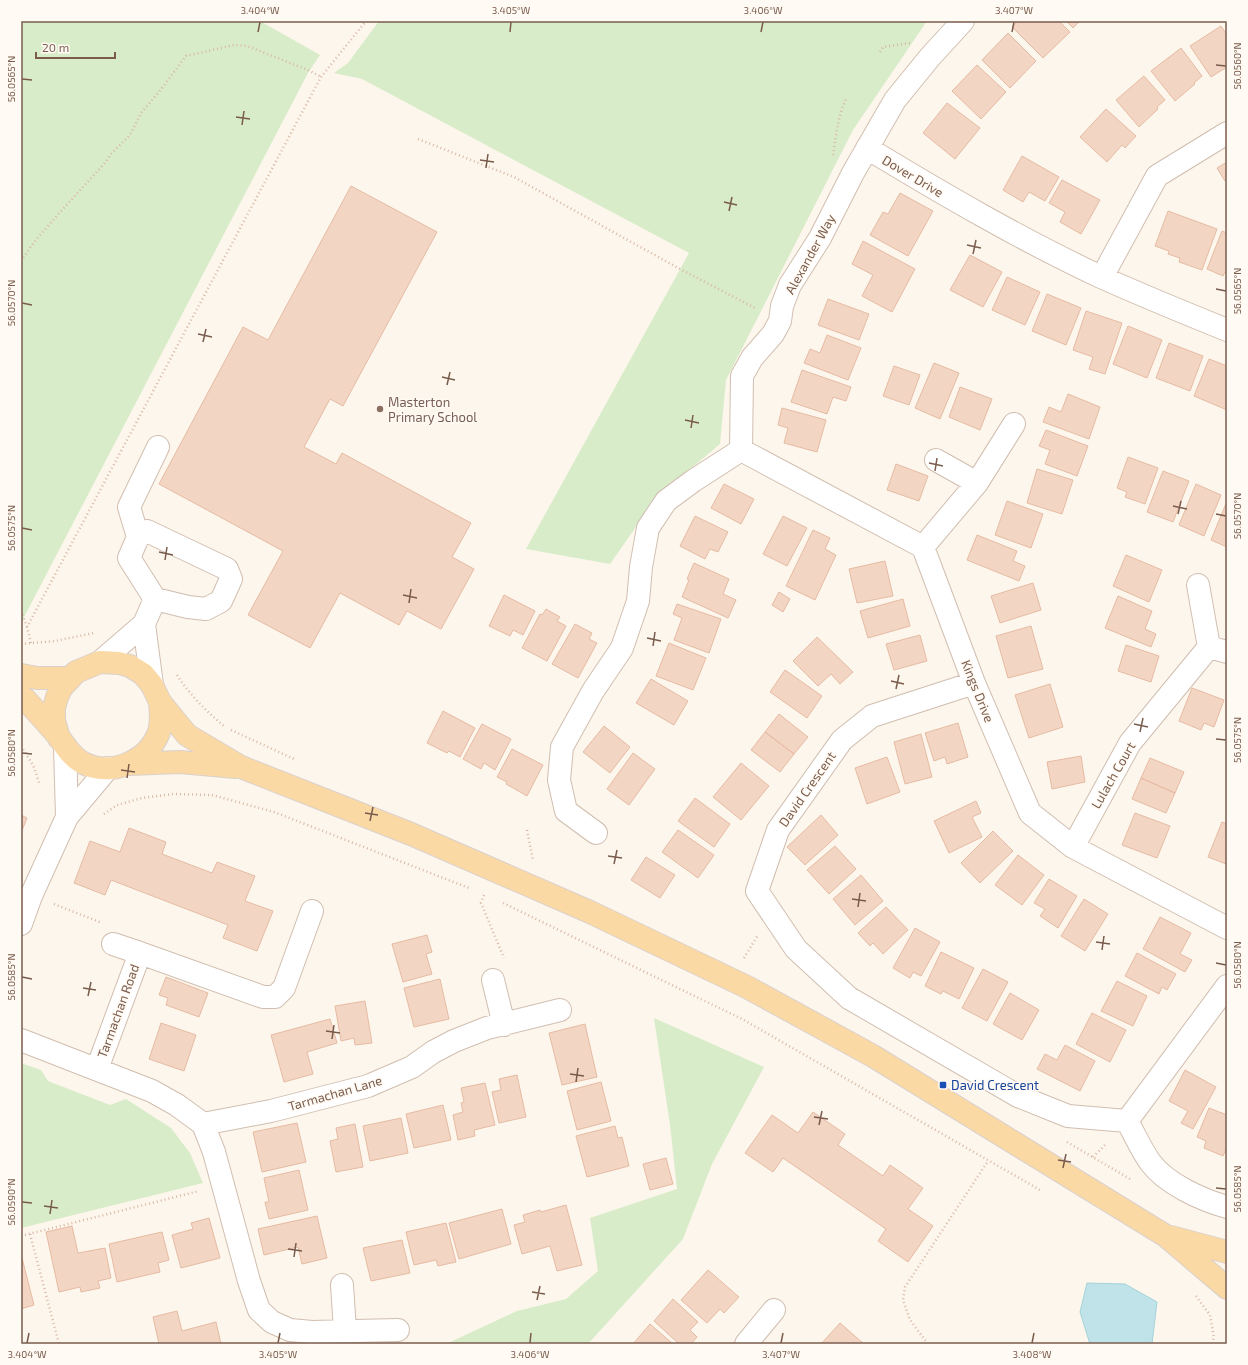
<svg xmlns="http://www.w3.org/2000/svg" width="1248" height="1365" font-family="'Exo 2',sans-serif">
<style>
.green{fill:#d8ecc9}
.water{fill:#bfe3e8;stroke:#a5d3da}
.building{fill:#f3d5c3;stroke:#e6bba3}
.lines{fill:none;stroke-linecap:round;stroke-linejoin:round}
.minor-casing{stroke:#d1beb0;stroke-width:24}
.major-casing{stroke:#dad1cd;stroke-width:24}
.path{stroke:#d9b8a5;stroke-width:2.5;stroke-dasharray:1 3;stroke-linecap:butt}
.minor{stroke:#fff;stroke-width:22}
.major{stroke:#fbd9a5;stroke-width:22}
.ticks{fill:none;stroke:#7a5c4d;stroke-width:1.5}
.education-dot{fill:#8d6e63;stroke:#fffaf3;stroke-width:1.5}
.transit-dot{fill:#1a4fb4;stroke:#fffaf3;stroke-width:1.5}
.labels{text-anchor:middle;stroke-width:3;stroke-linejoin:round;paint-order:stroke}
.street-label{font-size:13px;fill:#7a5c4d;stroke:#fffaf3}
.education-label{font-size:13px;fill:#785e54;stroke:#fffaf3;text-anchor:start}
.transit-label{font-size:13px;fill:#164399;stroke:#fffaf3;text-anchor:start}
.neatline{fill:none;stroke:#7a5c4d;stroke-width:1.5}
.ticks-label{font-size:10px;text-anchor:middle;fill:#7a5c4d}
</style>
<rect width="100%" height="100%" fill="#fdf6ec"/>
<path class="green" d="M21,21H260L320,55L308,73L21,623Z
M379,21H927L853,130L726,380L720,444L657,497L610,564L526,549L689,253L362,79L334,73L348,63Z
M654,1018L764,1067L712,1164L683,1239L588,1344H446L517,1311L566,1299L598,1271L590,1218L677,1189L670,1125Z
M21,1063L41,1070L48,1081L110,1105L126,1099L171,1128L190,1153L203,1183L21,1228Z"/>
<path class="water" d="M1087,1283L1125,1284L1157,1302L1152,1344H1090L1080,1312Z"/>
<path class="building" d="M1018,21H1059L1070,32L1043,58L1012,27Z
M1066,21H1080L1073,28Z
M1221,26L1227,35V67L1211,77L1190,46Z
M1008,33L1036,61L1010,88L982,60Z
M1181,48L1202,76L1194,83L1195,84L1175,101L1151,71Z
M977,65L1006,92L981,119L952,91Z
M1144,76L1165,100L1157,107L1158,109L1139,127L1116,100Z
M947,103L980,128L955,159L923,133Z
M1106,109L1136,136L1125,148L1122,145L1107,162L1080,137Z
M1022,156L1059,177L1045,201L1029,192L1023,202L1003,190Z
M1227,162V180L1225,181L1217,168Z
M1062,180L1100,200L1081,234L1060,222L1065,212L1049,203Z
M351,186L437,232L343,406L330,399L304,447L336,464L342,453L471,523L452,557L474,569L441,629L407,611L399,625L340,593L310,648L248,615L283,551L159,484L243,327L268,340Z
M900,193L933,211L908,256L870,235L883,212L888,214Z
M1168,211L1217,229L1202,270L1179,262L1180,258L1168,254L1169,251L1155,246Z
M1222,231L1227,233V273L1225,272L1223,276L1207,269Z
M863,241L915,269L892,312L862,296L873,275L852,264Z
M970,255L1002,272L983,307L950,290Z
M1007,277L1040,292L1025,325L992,310Z
M1047,294L1081,308L1066,345L1032,331Z
M828,299L869,314L859,340L818,325Z
M1086,311L1122,323L1105,374L1089,369L1093,357L1073,350Z
M1128,326L1162,340L1147,378L1113,364Z
M827,335L861,348L848,380L804,363L810,349L820,353Z
M1169,343L1203,356L1190,391L1156,378Z
M1209,359L1227,366V410L1194,396Z
M934,363L959,373L940,419L915,408Z
M894,366L920,375L909,405L883,396Z
M802,370L851,387L846,401L833,397L827,414L791,402Z
M960,387L992,399L980,430L949,417Z
M1068,394L1100,407L1089,439L1043,422L1049,407L1061,412Z
M782,408L826,420L817,452L784,443L788,428L778,425Z
M1046,430L1088,446L1077,476L1045,464L1050,450L1039,446Z
M1128,457L1158,468L1145,504L1125,497L1127,492L1117,488Z
M896,464L928,476L919,501L887,490Z
M1037,469L1073,480L1062,514L1027,503Z
M1163,471L1189,481L1173,522L1147,512Z
M724,484L754,499L741,524L711,508Z
M1196,484L1221,495L1204,536L1179,525Z
M1007,501L1043,514L1031,548L995,535Z
M1227,501V547L1211,540Z
M695,516L728,532L718,552L710,549L705,559L680,546Z
M783,516L807,528L787,566L763,554Z
M813,530L830,538L825,549L836,555L815,600L786,586Z
M977,535L1017,551L1013,561L1025,566L1019,581L967,560Z
M1126,555L1162,570L1149,602L1113,586Z
M885,561L893,596L857,603L849,569Z
M694,563L729,579L723,594L736,600L728,618L682,597L689,580L687,579Z
M1033,583L1041,610L1000,623L991,596Z
M779,592L790,599L783,612L772,605Z
M504,595L535,611L523,635L513,630L510,636L489,626Z
M1118,596L1152,611L1145,629L1156,634L1151,647L1105,628Z
M903,599L910,626L868,638L860,611Z
M677,604L721,619L709,653L674,640L682,618L673,614Z
M546,609L560,617L557,621L566,626L547,661L522,648L540,614L542,615Z
M575,624L592,633L589,639L597,643L578,678L552,664Z
M1031,626L1043,669L1008,678L996,636Z
M920,635L927,661L894,670L886,644Z
M817,637L853,672L840,684L831,674L818,686L793,661Z
M669,643L706,658L693,690L656,676Z
M1126,645L1159,656L1151,682L1118,671Z
M785,670L822,696L807,718L770,692Z
M651,679L688,701L674,725L636,703Z
M1050,684L1063,727L1029,738L1015,695Z
M1192,688L1224,700L1214,727L1204,723L1201,730L1179,721Z
M443,711L475,728L460,757L449,751L447,753L427,743Z
M779,714L808,737L794,754L765,732Z
M958,723L968,757L947,764L945,757L934,761L925,733Z
M482,724L511,739L495,770L484,763L481,769L463,759Z
M604,726L630,747L610,773L583,752Z
M765,732L794,754L780,772L751,750Z
M921,734L932,777L905,784L894,742Z
M512,749L543,765L527,796L506,784L507,782L497,777Z
M633,753L655,769L629,805L607,789Z
M1081,756L1085,782L1052,789L1047,762Z
M887,757L900,792L867,804L855,768Z
M1150,758L1184,772L1175,793L1141,778Z
M741,763L769,786L741,820L713,797Z
M1141,778L1175,793L1166,813L1132,799Z
M695,798L730,824L714,847L678,821Z
M976,801L981,813L972,817L982,837L949,853L934,821Z
M1135,813L1170,826L1157,858L1122,845Z
M21,815L27,818L21,833Z
M821,815L838,835L805,865L787,847Z
M1222,822L1227,824L1226,864L1208,857Z
M129,828L166,842L162,854L212,873L217,862L255,876L245,901L273,911L257,951L223,938L228,925L111,880L105,895L74,883L90,841L120,852Z
M678,830L714,855L698,878L662,852Z
M993,831L1013,851L980,883L961,863Z
M835,846L856,869L829,894L807,870Z
M1018,855L1044,875L1022,905L995,885Z
M646,857L675,875L660,898L631,880Z
M861,875L883,901L855,925L833,899Z
M1049,879L1077,896L1058,928L1040,916L1045,909L1034,903Z
M1084,899L1108,914L1085,951L1061,936Z
M886,907L908,930L883,954L873,943L870,946L858,933Z
M1160,917L1191,933L1180,954L1192,960L1185,972L1143,949Z
M915,928L940,942L921,976L913,972L910,978L893,968Z
M427,935L432,952L426,954L432,974L403,982L392,944Z
M941,952L974,968L959,999L943,991L941,994L925,986Z
M1137,953L1176,974L1167,990L1162,987L1159,994L1125,976Z
M983,969L1008,982L987,1021L962,1008Z
M166,977L208,993L199,1017L166,1005L168,998L159,995Z
M440,979L449,1019L414,1027L404,988Z
M1117,981L1147,996L1133,1026L1101,1011Z
M1010,993L1039,1010L1022,1040L993,1024Z
M365,1001L372,1043L355,1045L354,1038L341,1041L335,1006Z
M1092,1013L1126,1030L1110,1062L1076,1044Z
M330,1019L337,1043L307,1052L313,1074L284,1082L271,1035Z
M161,1023L196,1035L184,1071L149,1059Z
M585,1024L597,1077L562,1085L549,1033Z
M1065,1045L1095,1061L1080,1091L1037,1069L1045,1054L1057,1060Z
M1185,1070L1216,1087L1193,1129L1181,1123L1188,1111L1169,1101Z
M517,1075L526,1117L499,1123L492,1092L501,1090L499,1079Z
M601,1082L611,1121L577,1130L567,1091Z
M485,1083L495,1125L474,1130L475,1136L458,1140L453,1115L463,1112L461,1103L464,1102L461,1088Z
M443,1105L451,1140L414,1148L406,1114Z
M1209,1108L1227,1115V1147L1223,1156L1204,1148L1206,1141L1197,1137Z
M813,1112L845,1134L838,1145L883,1176L890,1165L923,1188L908,1209L933,1226L908,1262L878,1241L886,1229L783,1158L773,1172L745,1153L772,1115L798,1133Z
M401,1118L408,1153L370,1161L363,1126Z
M297,1123L306,1162L262,1172L253,1132Z
M355,1124L363,1167L336,1172L330,1141L338,1139L336,1128Z
M615,1126L618,1138L622,1137L629,1166L587,1177L576,1136Z
M666,1158L673,1184L650,1190L643,1164Z
M299,1170L308,1210L269,1219L265,1202H269L264,1178Z
M566,1205L582,1265L557,1271L550,1246L522,1254L514,1225L525,1222L523,1215L540,1210L541,1212Z
M502,1209L511,1244L459,1259L449,1223Z
M317,1216L327,1258L302,1264L298,1247L264,1255L258,1229Z
M209,1218L220,1258L181,1268L172,1235L193,1229L191,1223Z
M446,1223L456,1262L438,1266L436,1260L414,1265L406,1232Z
M72,1226L78,1253L105,1248L111,1278L98,1281L100,1288L81,1292L80,1287L59,1292L46,1232Z
M162,1232L169,1260L158,1263L160,1272L117,1282L109,1244Z
M402,1240L410,1273L371,1281L363,1248Z
M21,1254L34,1305L21,1309Z
M708,1270L739,1297L724,1313L720,1309L707,1323L681,1300Z
M673,1299L698,1322L690,1330L697,1337L691,1344H679L654,1321Z
M177,1311L182,1331L216,1322L221,1344H159L153,1317Z
M840,1323L864,1344H821Z
M650,1324L673,1344H633Z"/>
<g class="lines">
<g class="minor-casing">
<path id="minor" d="M867,148C943,194 1020,239 1101,277C1143,296 1185,313 1227,330
M1102,277L1157,176L1227,133
M741,450L923,547L974,683L1030,813L1073,847L1227,928
M741,450L742,376L752,358L773,334L780,321L782,306L790,285L820,238L853,173L895,100L930,57L963,21
M936,460L977,483
M147,531L227,569L231,579L221,601L206,609L188,607L155,599L129,558L138,537Z
M138,537L129,507L158,447
M923,547L977,483L1014,424
M1198,585L1209,647
M144,624L152,685
M100,662L144,624L155,599
M974,683L872,716L842,740L778,830L757,891L796,949L849,998L1018,1096L1068,1116L1127,1121L1227,986
M65,746L67,817
M596,833L566,811L559,780L562,747L593,691L622,648L638,601L641,567L648,528L666,501L693,481L741,450
M1073,847L1130,743L1209,647L1227,652
M21,924L31,896L67,817L108,768
M113,944L140,953
M493,980L504,1025
M21,1040L152,1091L177,1105L203,1124
M97,1069L140,953L263,997H275L284,988L312,911
M1127,1121C1135,1135 1141,1149 1150,1162C1166,1184 1202,1200 1227,1207
M203,1124L271,1111L368,1086L412,1067L433,1052L454,1041L487,1028L560,1010
M203,1124L214,1152L249,1281L259,1310L272,1322L290,1330L312,1332L398,1330
M342,1285L345,1331
M746,1344L774,1310"/>
</g>
<g class="major-casing">
<path id="major" d="M21,675L37,678H70
M21,696L25,699C36,711 47,723 58,736C65,745 71,757 83,763C111,777 148,762 159,732C162,722 161,712 160,702
M59,738L54,721V708L57,697L62,687L76,672L100,662L119,663L130,666L143,674L152,685L160,702L187,735L241,767L411,834L590,912L747,987L873,1056L1166,1236L1227,1288
M129,764L180,762L236,767
M1171,1237L1227,1252"/>
</g>
<path class="path" d="M880,52L883,47L910,43
M418,139L514,177L680,269L757,309
M833,155C836,136 838,116 846,99
M21,261L35,241L61,211L105,163L111,154L130,135L141,113L159,92L186,56L234,45L247,46L308,70L321,77
M21,611L27,627
M31,643L27,627L321,77L366,21
M21,644L55,641L94,633
M177,675C190,695 206,711 224,726
M231,730L294,759
M21,746L33,765L40,785
M104,814L117,805L142,798L173,794L212,795L274,812L469,888
M527,830L533,860
M484,895L481,903L504,958
M503,903L742,1019L1040,1190
M54,904L102,923
M744,958L758,935
M1067,1142L1130,1179
M1093,1157L1105,1145
M30,1234L59,1344
M21,1236L199,1191
M1196,1296L1210,1315L1214,1338L1212,1344
M928,1344L910,1320L903,1300L905,1287L988,1161"/>
<use href="#minor" class="minor"/>
<use href="#major" class="major"/>
</g>
<path class="ticks" d="M258,32L260,22M510,32L511,22M761,32L763,22M1012,32L1014,22M1216,65L1226,66M22,79L32,80M236,117L250,119M242,125L244,111M480,160L494,162M486,168L488,154M724,202L737,205M729,211L732,197M967,245L981,248M973,254L976,240M1216,289L1226,291M22,303L32,305M198,334L212,337M203,342L206,329M442,377L455,380M447,385L450,372M685,420L699,423M691,428L693,415M929,463L943,466M935,471L937,458M1173,506L1187,509M1178,514L1181,501M1216,514L1226,516M22,528L32,530M159,552L173,555M165,560L167,547M403,595L417,598M409,603L411,589M647,638L661,641M653,646L655,632M891,681L904,684M896,689L899,675M1134,724L1148,727M1140,732L1143,718M1216,739L1226,740M22,753L32,754M121,770L135,772M127,778L129,764M365,813L378,815M370,821L373,807M608,856L622,858M614,864L617,850M852,899L866,901M858,907L860,893M1096,942L1110,944M1102,950L1104,936M1216,963L1226,965M22,977L32,979M83,988L96,990M88,996L91,982M326,1031L340,1033M332,1039L334,1025M570,1074L584,1076M576,1082L578,1068M814,1117L828,1119M819,1125L822,1111M1058,1160L1071,1162M1063,1168L1066,1154M1216,1188L1226,1189M22,1202L32,1203M44,1206L58,1208M50,1214L52,1200M288,1249L302,1251M294,1257L296,1243M532,1292L545,1294M537,1300L540,1286M27,1343L29,1333M278,1343L280,1333M530,1343L531,1333M781,1343L783,1333M1032,1343L1034,1333"/>
<circle class="education-dot" cx="380" cy="409" r="4"/>
<rect class="transit-dot" x="939" y="1081" width="8" height="8" rx="2"/>
<g class="labels">
<g class="street-label">
<text transform="translate(913 176) rotate(31)" y="5">Dover Drive</text>
<text transform="translate(810 254) rotate(-61)" y="5">Alexander Way</text>
<text transform="translate(978 691) rotate(68)" y="5">Kings Drive</text>
<text transform="translate(1113 775) rotate(-60)" y="5">Lulach Court</text>
<text transform="translate(807 789) rotate(-55)" y="5">David Crescent</text>
<text transform="translate(118 1011) rotate(-70)" y="5">Tarmachan Road</text>
<text transform="translate(335 1093) rotate(-16)" y="5">Tarmachan Lane</text>
</g>
<g class="education-label">
<text x="388" y="407">Masterton<tspan x="388" dy="15">Primary School</tspan></text>
</g>
<g class="transit-label">
<text x="951" y="1090">David Crescent</text>
</g>
</g>
<rect width="1248" height="1365" fill="none" stroke="#fffaf3" stroke-width="44"/>
<path d="M36 52v6h79v-6" fill="none" stroke="#7a5c4d" stroke-width="2"/>
<text x="42" y="52" font-size="12" fill="#7a5c4d" stroke="#fffaf3" stroke-width="3" paint-order="stroke">20 m</text>
<rect x="22" y="22" width="1204" height="1321" class="neatline"/>
<g class="ticks-label">
<text x="260" y="14">3.404°W</text>
<text x="511" y="14">3.405°W</text>
<text x="763" y="14">3.406°W</text>
<text x="1014" y="14">3.407°W</text>
<text transform="translate(1237 66) rotate(-90)" y="4">56.0560°N</text>
<text transform="translate(11 79) rotate(-90)" y="4">56.0565°N</text>
<text transform="translate(1237 291) rotate(-90)" y="4">56.0565°N</text>
<text transform="translate(11 303) rotate(-90)" y="4">56.0570°N</text>
<text transform="translate(1237 516) rotate(-90)" y="4">56.0570°N</text>
<text transform="translate(11 528) rotate(-90)" y="4">56.0575°N</text>
<text transform="translate(1237 740) rotate(-90)" y="4">56.0575°N</text>
<text transform="translate(11 753) rotate(-90)" y="4">56.0580°N</text>
<text transform="translate(1237 965) rotate(-90)" y="4">56.0580°N</text>
<text transform="translate(11 977) rotate(-90)" y="4">56.0585°N</text>
<text transform="translate(1237 1189) rotate(-90)" y="4">56.0585°N</text>
<text transform="translate(11 1202) rotate(-90)" y="4">56.0590°N</text>
<text x="27" y="1358">3.404°W</text>
<text x="278" y="1358">3.405°W</text>
<text x="530" y="1358">3.406°W</text>
<text x="781" y="1358">3.407°W</text>
<text x="1032" y="1358">3.408°W</text>
</g>
</svg>
